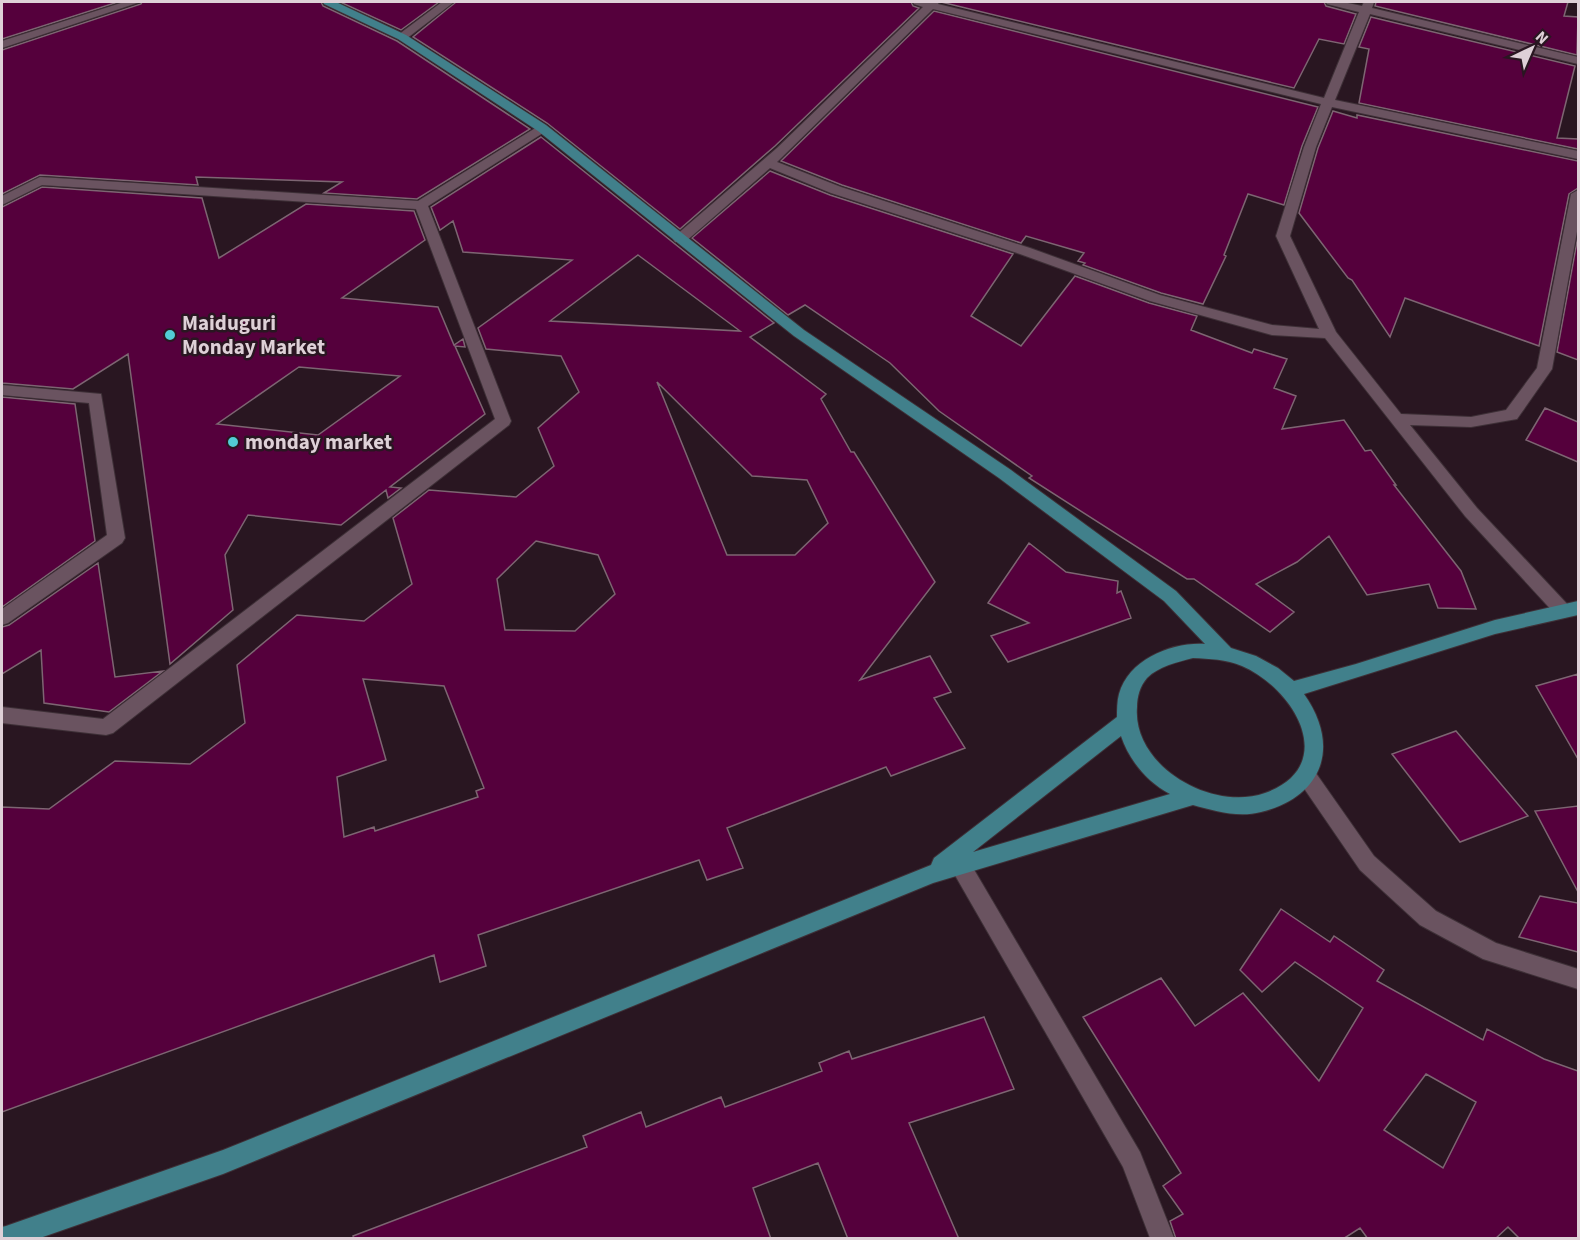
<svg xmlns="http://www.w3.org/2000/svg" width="1580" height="1240" font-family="'Source Sans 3',sans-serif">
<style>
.building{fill:#55003c;stroke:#7d6572;stroke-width:1.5;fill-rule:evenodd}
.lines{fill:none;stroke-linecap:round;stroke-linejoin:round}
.minor-casing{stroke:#3e3037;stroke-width:2}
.major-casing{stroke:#3e3037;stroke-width:2}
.minor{fill:#6a5360;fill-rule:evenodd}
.major{fill:#41808b;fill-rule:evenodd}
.poi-dot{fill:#52ccd5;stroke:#291621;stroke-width:2}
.labels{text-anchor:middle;stroke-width:5;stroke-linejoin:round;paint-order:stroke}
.poi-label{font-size:21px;font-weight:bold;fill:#ded0d7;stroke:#291621;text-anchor:start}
</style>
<rect width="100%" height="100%" fill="#291621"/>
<path class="building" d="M2,2H118L2,39Z
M142,2H321L323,6L397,41L530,129L417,199L324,193L342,182L196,177L198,185L40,175L2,194V50L141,4Z
M340,2H439L401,30Z
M456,2H911L913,6L919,8L775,146L680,229L547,123L413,37Z
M941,2H1324L1326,6L1356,14L1344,44L1319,39L1294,88Z
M1376,2H1568L1564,16L1578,17L1577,55L1375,6Z
M934,11L1318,107L1302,146L1284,205L1248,194L1224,255L1226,256L1203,304L1161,293L1083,265L1085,263L1078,261L1084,253L1026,236L1021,243L842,185L781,161Z
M1371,17L1575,66L1557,138L1578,139V149L1359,103L1369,49L1359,47Z
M1333,111L1357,118V115L1578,161V188L1569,194L1539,346L1405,298L1390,337L1352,280L1348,278L1299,213L1318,148Z
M541,137L774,323L750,337L826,394L821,399L851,452H854L935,582L860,680L930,656L951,692L934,698L965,748L891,776L886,767L727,828L743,868L707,880L699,860L478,935L486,966L440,982L434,955L2,1112V807L49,809L115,761L190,764L245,723L237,665L297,615L364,621L412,584L393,518L429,490L516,497L554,466L538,428L579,392L561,356L486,349L478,328L572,260L463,252L453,221L440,230L431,207ZM638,255L740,331L550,321ZM657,382L752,476L807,480L828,523L795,555H727ZM536,541L598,555L615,594L575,631L505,630L497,579ZM363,679L444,686L484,788L476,791L478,797L375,831L374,827L344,837L337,777L386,760Z
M770,171L830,195L1013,254L971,316L1021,346L1075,276L1149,303L1197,316L1191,330L1252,353L1254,349L1287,359L1274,388L1296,396L1282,429L1344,420L1365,451L1371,450L1396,485H1394L1461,571L1476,609L1438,608L1429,584L1367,595L1329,536L1297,562L1256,584L1294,612L1270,632L1194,579H1187L1029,478L1032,476L939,411L890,363L805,305L788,315L692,238Z
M42,187L202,198L219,258L306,204L414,211L425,240L342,298L438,307L454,345L463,339L465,347L455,346L485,414L390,487L401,488L388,498L386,490L341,525L248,515L225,555L233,610L170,664L128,354L73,389L2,383V207ZM299,367L400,376L318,435L217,424Z
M1578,236V360L1557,352Z
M2,397L75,404L95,541L2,607Z
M1545,408L1578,422V462L1526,440Z
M1029,543L1066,572L1118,581L1117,593L1121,591L1131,618L1008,662L991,636L1029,623L988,603Z
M98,563L115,677L163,671L109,712L44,703L41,650L2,674V627L9,625Z
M1578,674V759L1536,686Z
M1456,731L1528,816L1460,842L1392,754Z
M1578,806V892L1535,811Z
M1540,896L1578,903V952L1519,937Z
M1281,909L1330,942L1334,936L1384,970L1377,981L1483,1040L1487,1029L1544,1059L1578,1071V1239H1520L1508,1227L1495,1239H1368L1360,1228L1343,1239H1176L1170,1221L1183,1214L1163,1186L1181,1173L1083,1017L1161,978L1195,1026L1243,993L1319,1081L1363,1008L1295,962L1262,992L1240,970ZM1426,1074L1476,1102L1443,1168L1384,1130Z
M984,1017L1014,1089L909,1123L959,1239H848L818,1163L753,1188L771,1239H354L353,1236L587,1147L583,1136L641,1112L646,1127L721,1097L725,1107L822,1071L819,1063L849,1051L852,1059Z"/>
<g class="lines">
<g class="minor-casing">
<path id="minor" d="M124,2H140L2,48V41Z
M442,2H454L406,39H398V35Z
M913,2H939L938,4L1324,98L1359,12L1327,4L1326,2H1343L1362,6L1364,2H1374L1372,8L1578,57V64L1370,14L1335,100L1578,151V159L1332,107L1316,147L1290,236L1336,332L1401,414L1471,417L1506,410L1537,368L1571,194L1578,190V226L1552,369L1517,419L1471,427L1410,425L1477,508L1569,606L1572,611L1569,616L1563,618L1557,616L1465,516L1325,338L1272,335L1150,301L1020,254L831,193L770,168L685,242H675L673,239L675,236L777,148L923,7L914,4ZM933,9L1321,104L1304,147L1276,236L1319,329L1272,325L1160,295L1030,248L841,187L777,162Z
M542,124L548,128L546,131L428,206L511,421L509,425L113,733L106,735L2,723V707L103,719L495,419L416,209L42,185L2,205V196L40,177L418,201Z
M2,385L101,394L125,538L122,543L8,623L2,625V609L107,535L89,403L2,395Z
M1306,766L1313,769L1374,856L1436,911L1496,943L1578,969V989L1483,959L1420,925L1360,870L1299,781L1296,775L1299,769Z
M959,854L966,856L1140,1152L1174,1238H1150L1123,1167L952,870L949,863L952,856Z"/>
</g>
<g class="major-casing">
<path id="major" d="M323,2H336L406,35L546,125L804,330L1011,470L1176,591L1231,648L1256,656L1278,668L1294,681L1356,664L1495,620L1578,601V615L1495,634L1304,694C1341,746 1323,797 1261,812C1238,818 1215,811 1193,805L933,883L223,1174L40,1238H2V1227L6,1226L223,1150L931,865L934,858L1117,717C1117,710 1117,701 1119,694C1129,659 1172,642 1205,644L1164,601L999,478L794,336L538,131L398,39L324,4ZM1193,658C1210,659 1226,659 1242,666C1295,689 1340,766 1265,793C1212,812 1132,766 1137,707C1137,697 1140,686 1147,678C1159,666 1178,662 1193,658ZM1121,736C1129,760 1147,782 1170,794L973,852Z"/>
</g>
<use href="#minor" class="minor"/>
<use href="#major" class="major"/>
</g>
<g class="poi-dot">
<circle cx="170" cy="335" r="6"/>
<circle cx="233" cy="442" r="6"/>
</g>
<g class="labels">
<g class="poi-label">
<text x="182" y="330">Maiduguri<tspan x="182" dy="24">Monday Market</tspan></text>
<text x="245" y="449">monday market</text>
</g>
</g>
<rect width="1580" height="1240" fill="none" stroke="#ded0d7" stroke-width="6"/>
<g transform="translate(1532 48) rotate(44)" stroke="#291621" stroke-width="4.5" paint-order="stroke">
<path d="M0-4.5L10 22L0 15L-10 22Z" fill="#ded0d7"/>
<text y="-9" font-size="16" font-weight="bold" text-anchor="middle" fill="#ded0d7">N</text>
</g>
</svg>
